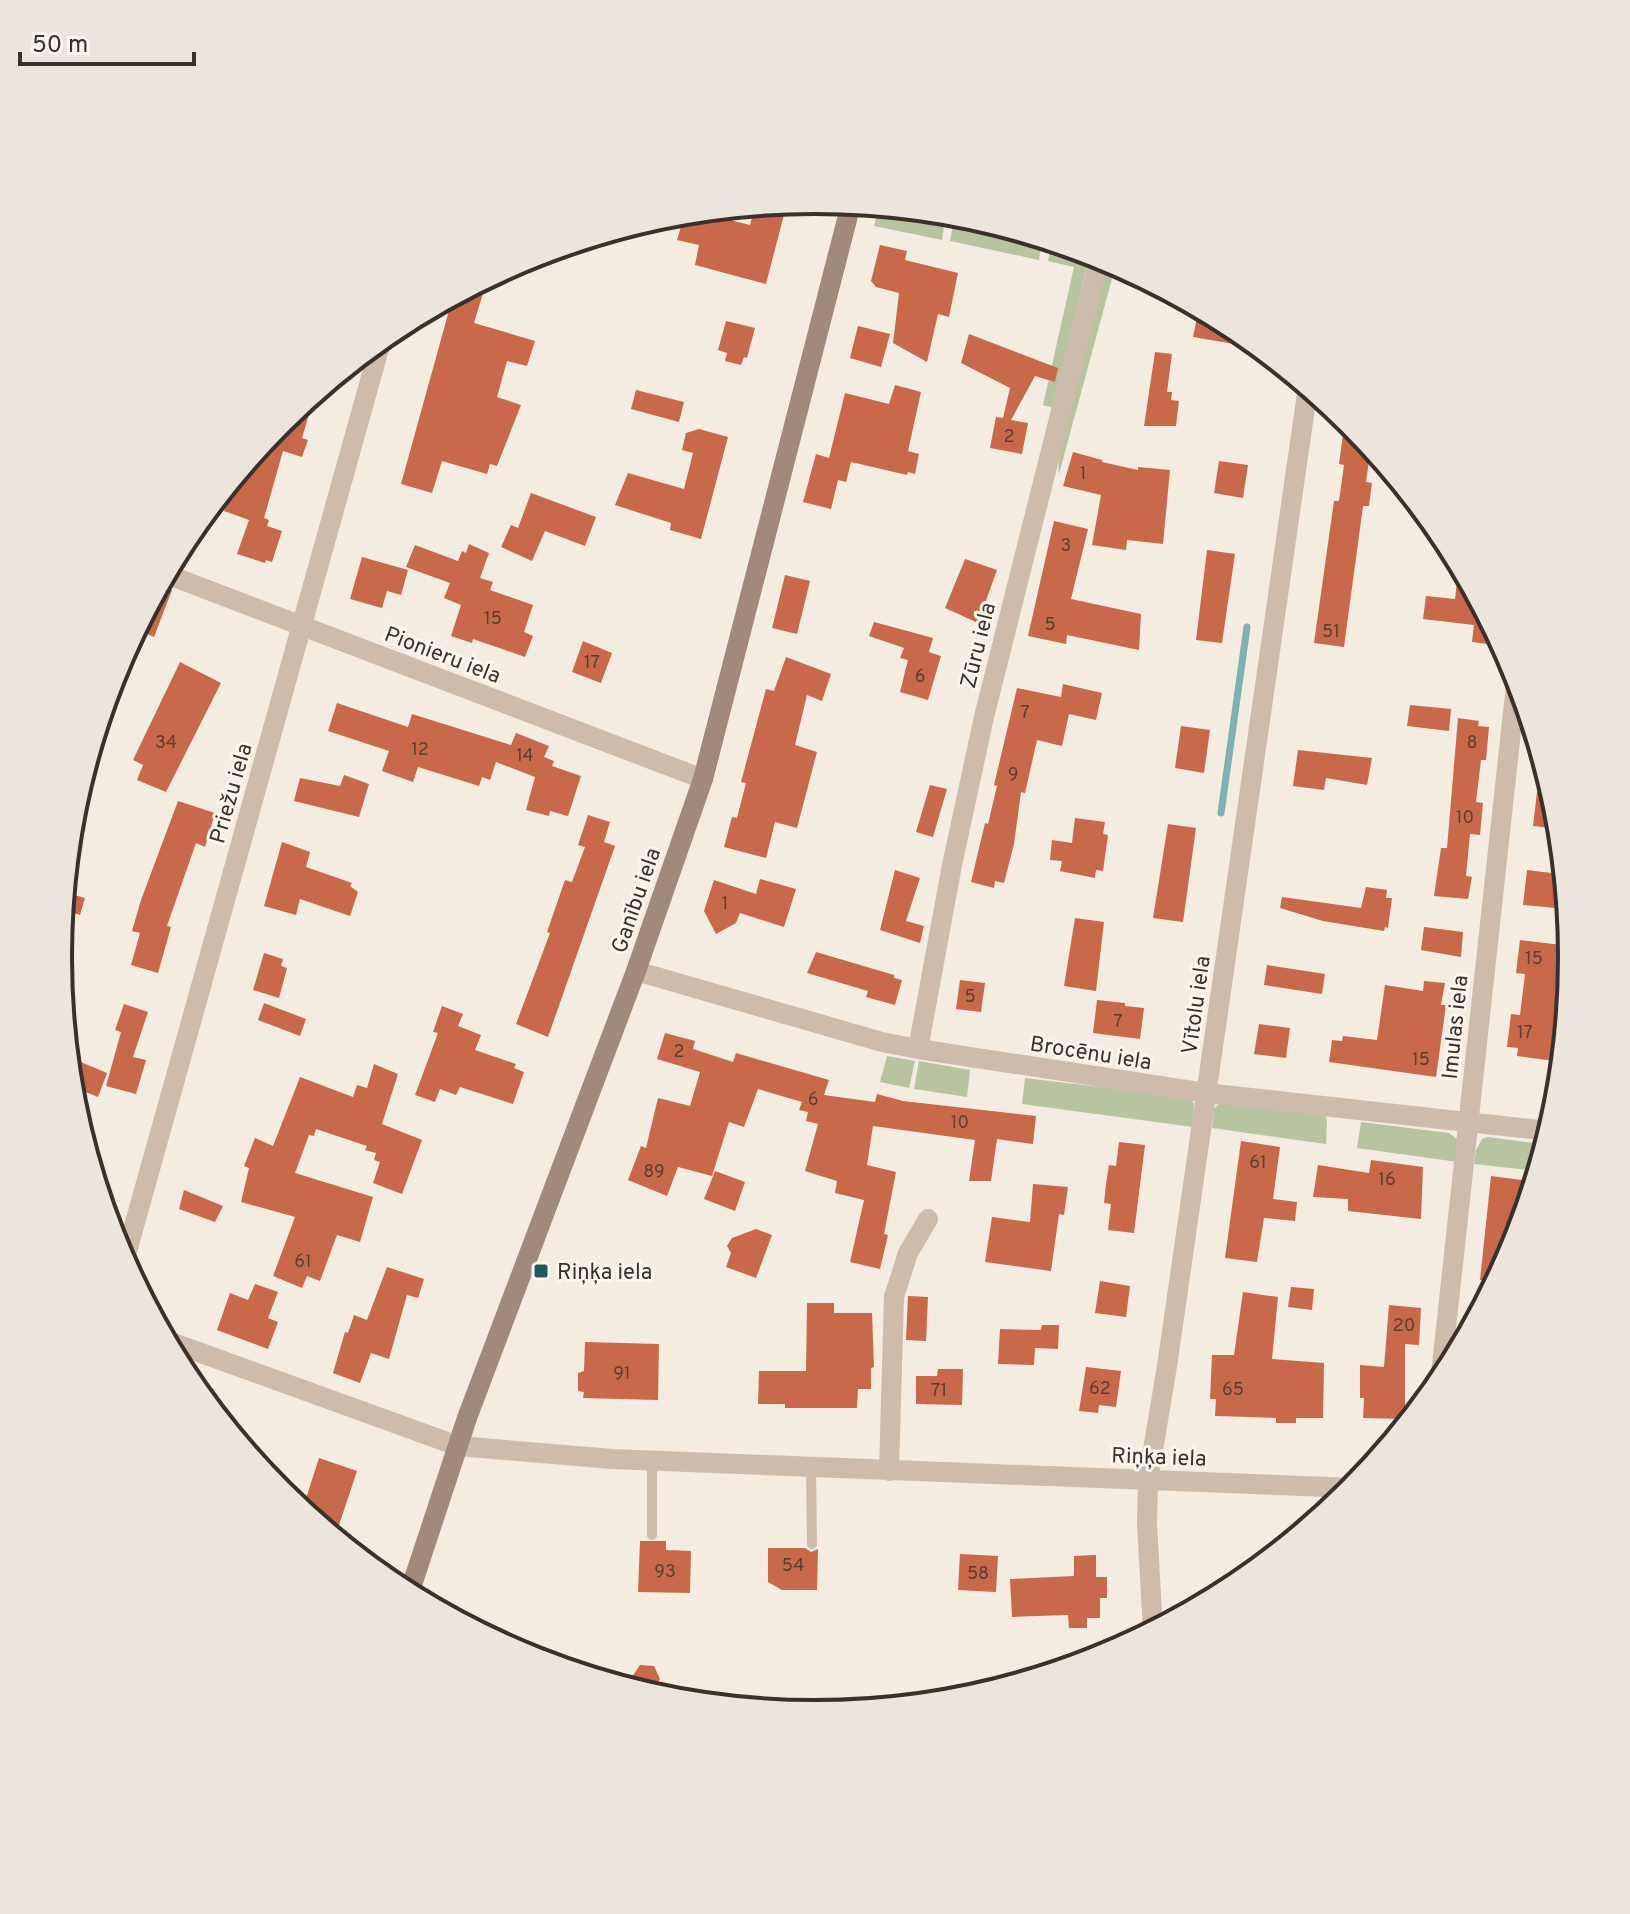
<svg xmlns="http://www.w3.org/2000/svg" width="1630" height="1914" font-family="Overpass,sans-serif">
<style>
.green{fill:#b8c4a0}
.lines{fill:none;stroke-linecap:round;stroke-linejoin:round}
.stream{stroke:#7fb0b2;stroke-width:7}
.building{fill:#c8694b}
.lane{stroke:#cdbbac;stroke-width:10}
.street{stroke:#cdbbac;stroke-width:20}
.secondary{stroke:#a18a7d;stroke-width:20}
.poi-dot{fill:#1f5a5e;stroke:#fbf5ee;stroke-width:3}
.labels{text-anchor:middle;stroke-width:6;stroke-linejoin:round;paint-order:stroke}
.number-label{font-size:18px;fill:#5e3e33}
.street-label{font-size:22px;fill:#3b302b;stroke:#fbf5ee}
.poi-label{font-size:22px;fill:#3b302b;stroke:#fbf5ee;text-anchor:start}
.rim{fill:none;stroke:#3b302b;stroke-width:4}
</style>
<rect width="100%" height="100%" fill="#f4ebe1"/>
<path class="green" d="M880,206L946,213L942,240L874,226Z
M955,214L1042,238L1039,260L950,241Z
M1052,242L1090,253L1053,408L1043,405L1074,267L1048,261Z
M1107,259L1150,282L1113,275L1059,474C1053,459 1100,288 1107,259Z
M887,1056L915,1061L909,1088L880,1082Z
M919,1061L970,1070L967,1097L914,1089Z
M1025,1078L1185,1097L1194,1103L1193,1127L1022,1104Z
M1222,1102L1325,1115L1327,1120L1326,1144L1212,1128L1214,1108Z
M1361,1122L1449,1133L1457,1139L1458,1162L1357,1148Z
M1488,1137L1542,1144L1545,1146L1537,1171L1474,1164L1476,1150L1482,1139Z"/>
<g class="lines">
<path class="stream" d="M1221,813L1247,627"/>
</g>
<path class="building" d="M787,203L766,284L695,265L699,245L677,240L685,213L698,212L750,225L755,206Z
M880,245L907,251L905,260L958,273L949,317L938,314L927,362L893,343L899,293L876,287L871,281Z
M472,286L484,290L474,323L535,341L527,366L507,361L497,397L521,405L497,466L490,464L487,474L442,461L432,493L401,484L453,296Z
M1199,308L1237,329L1234,344L1193,337Z
M726,321L755,328L747,358L744,357L741,365L725,361L727,353L718,350Z
M858,326L890,334L881,367L850,358Z
M969,334L1058,368L1055,382L1035,376L1011,420L1028,423L1022,454L990,448L996,417L1003,418L1010,388L961,363Z
M1155,352L1172,354L1167,392H1172L1171,400L1179,401L1176,426H1144Z
M895,385L921,392L908,451L919,454L915,474L908,472L907,475L851,462L846,482L838,480L831,509L803,502L816,454L829,458L845,393L889,404Z
M636,390L684,402L679,422L631,409Z
M294,410L309,414L302,438L308,440L302,457L283,451L264,518L269,520L267,526L282,531L272,562L266,560L265,563L237,554L249,520L224,511L240,470L252,456L261,459L268,436Z
M699,429L728,437L701,539L670,530L671,523L615,505L628,473L684,489L693,453L682,450L686,433Z
M1343,434L1363,437L1371,447L1366,482L1372,483L1369,506H1363L1344,647L1314,643L1334,501H1339L1344,465L1339,464Z
M1073,452L1102,460V462L1138,470V467L1170,470L1163,544L1127,540L1126,550L1092,545L1101,495L1063,486Z
M1219,461L1248,465L1243,498L1214,493Z
M531,493L596,517L585,546L545,531L532,561L501,547L511,525L518,528Z
M1054,521L1088,529L1071,599L1141,614L1139,650L1067,635L1066,644L1028,636Z
M469,544L489,553L480,578L493,582L490,590L533,605L524,632L533,636L525,657L473,639L472,643L451,636L461,605L444,598L450,583L406,567L415,545L458,561L462,551L466,553Z
M1207,550L1235,554L1222,643L1196,640Z
M362,557L408,570L401,595L387,591L382,608L350,599Z
M965,559L997,570L978,623L945,608Z
M1459,564L1492,625L1503,646L1472,642L1474,625L1423,619L1426,596L1455,599Z
M785,575L810,581L797,634L772,628Z
M160,585L172,590L154,637L136,629Z
M874,622L933,638L929,652L941,656L928,700L900,692L908,660L900,658L904,648L869,636Z
M583,641L612,653L601,683L572,672Z
M786,657L831,674L822,701L807,695L795,745L817,752L797,828L775,822L766,858L724,847L732,817L737,818L746,783L741,782L766,689L774,691Z
M180,662L221,683L166,792L137,780L143,765L133,760Z
M1063,684L1102,693L1096,720L1069,714L1062,746L1037,740L1025,793L1021,792L1014,844L1004,883L995,881L994,888L971,882L985,823L988,824L997,786L994,785L1017,688L1061,697Z
M337,703L408,727L412,714L511,745L516,733L549,746L544,757L554,761L552,766L581,776L568,816L550,811L549,816L526,810L535,777L496,762L490,780L482,777L479,786L418,767L413,782L382,771L389,751L328,731Z
M1410,705L1451,709L1449,731L1407,726Z
M1458,718L1479,721L1478,726L1489,727L1486,760H1481L1476,802L1483,803L1480,835L1470,834L1466,876L1472,877L1468,899L1434,896L1441,848H1447Z
M1181,726L1210,730L1204,773L1175,768Z
M1298,750L1372,758L1367,785L1326,778L1324,790L1293,786Z
M344,775L369,784L359,817L294,801L300,778L340,786Z
M930,785L947,789L933,837L916,832Z
M1537,792L1553,793L1559,829L1533,826Z
M178,801L215,813L205,847L196,843L167,926L171,927L158,973L131,965L140,933L132,931L141,900Z
M588,815L610,822L604,842L615,846L548,1037L516,1024L550,933L547,932L565,880L572,882L585,847L578,845Z
M1075,818L1105,822L1103,834L1108,835L1103,871L1096,870L1095,878L1060,871L1062,861L1050,860L1052,840L1072,843Z
M1168,824L1196,828L1183,922L1153,918Z
M282,842L310,852L306,867L352,883L350,886L358,892L350,916L300,899L296,915L264,906Z
M895,870L920,878L906,921L924,926L920,943L880,930Z
M1527,870L1560,874L1556,908L1523,905Z
M760,879L796,889L784,927L740,913L736,923L716,934L704,911L714,880L756,894Z
M1366,887L1387,890L1386,898H1392L1388,928L1385,927L1384,931L1323,921L1280,908L1282,897L1361,908Z
M64,892L85,898L80,915L63,910Z
M1075,918L1104,922L1096,991L1064,986Z
M1424,927L1463,932L1461,957L1421,950Z
M1520,940L1570,946L1569,984L1562,1062L1517,1056L1518,1048L1507,1047L1511,1014L1520,1015L1525,974L1516,973Z
M816,952L894,975V978L902,980L895,1005L866,997L868,991L807,973Z
M264,953L283,959L281,966L287,968L279,998L253,990Z
M1267,965L1325,974L1322,994L1264,985Z
M960,980L985,983L981,1012L956,1009Z
M1424,981L1445,983L1441,1005H1446L1436,1077L1329,1062L1332,1040L1342,1041L1343,1036L1377,1040L1385,985L1423,991Z
M1097,1000L1125,1003V1006L1144,1008L1140,1039L1093,1033Z
M264,1003L306,1019L300,1036L258,1020Z
M124,1004L148,1012L133,1057L146,1060L136,1094L106,1086L121,1032L115,1030Z
M442,1006L463,1014L458,1026L481,1035L475,1050L516,1064L514,1068L524,1072L513,1104L460,1087L456,1095L440,1089L435,1102L415,1095L438,1033L433,1032Z
M1259,1024L1290,1028L1286,1058L1254,1054Z
M665,1033L695,1041L693,1049L733,1062L736,1053L829,1080L824,1095L875,1102L877,1094L903,1101L1036,1116L1033,1144L997,1139L991,1181H969L975,1140L873,1126L867,1165L896,1172L884,1234L888,1235L880,1269L850,1262L864,1200L835,1193L837,1181L805,1171L818,1124L806,1121L808,1112L799,1110L802,1102L758,1089L744,1127L729,1122L712,1176L678,1167L667,1196L628,1180L641,1146L646,1148L658,1098L690,1106L700,1072L657,1059Z
M76,1060L107,1073L98,1097L71,1086L70,1078Z
M374,1064L398,1074L382,1124L422,1140L402,1194L373,1183L380,1162L374,1160L376,1153L365,1150L367,1146L316,1129L314,1136L309,1135L295,1173L373,1197L360,1242L337,1235L320,1281L307,1276L302,1288L273,1276L295,1217L241,1202L249,1168L244,1166L255,1138L273,1146L300,1077L353,1097L357,1085L367,1088Z
M1241,1141L1280,1147L1273,1199L1297,1202L1295,1221L1264,1218L1257,1262L1225,1258Z
M1119,1142L1145,1145L1134,1233L1108,1230L1111,1204L1104,1203L1106,1184L1109,1165L1116,1166Z
M1371,1160L1423,1167L1421,1219L1348,1211V1199L1313,1197L1318,1165L1369,1173Z
M715,1171L745,1182L735,1211L704,1199Z
M1491,1176L1522,1180L1517,1221H1522L1514,1247L1496,1282L1480,1280Z
M1033,1184L1068,1187L1064,1215L1059,1214L1051,1271L985,1262L992,1217L1030,1222Z
M184,1190L223,1206L215,1222L179,1209Z
M756,1229L772,1235L756,1278L726,1267L731,1253L727,1246L732,1238Z
M387,1267L424,1279L418,1298L407,1295L389,1359L371,1353L360,1383L333,1373L345,1332L348,1333L354,1315L367,1320Z
M1100,1281L1130,1286L1126,1317L1095,1313Z
M255,1284L278,1292L268,1318L278,1322L268,1349L217,1330L230,1293L248,1300Z
M1291,1287L1314,1289L1312,1310L1288,1307Z
M1243,1292L1278,1297L1272,1359L1324,1363L1323,1418H1296V1423H1276V1418L1215,1416L1216,1399H1210L1212,1355H1234Z
M908,1296L928,1297L926,1341L906,1340Z
M807,1303H834V1313H872L874,1367L871,1368V1389H858L857,1408H785V1404H758L759,1371H806Z
M1389,1305L1421,1308L1419,1345L1405,1344V1419L1363,1418L1364,1398H1360V1365L1384,1367Z
M1042,1325H1059L1058,1349L1035,1348L1034,1365L998,1364L1000,1329L1041,1330Z
M585,1342L659,1344L658,1400L583,1398L584,1392L578,1391V1373L584,1371Z
M1086,1367L1121,1371L1116,1407L1099,1405L1098,1413L1079,1411Z
M938,1369H963L962,1405L916,1404V1376H937Z
M319,1458L357,1471L335,1537L302,1511Z
M640,1541H666V1550L691,1551L690,1593L638,1592Z
M768,1548H805L811,1552L818,1549L817,1590H782L768,1582Z
M960,1554L998,1556L996,1592L958,1590Z
M1096,1555V1577H1107V1598H1100V1618H1087V1628H1069L1068,1615L1012,1617L1010,1579L1074,1576V1556Z
M640,1665L654,1666L660,1679L652,1690L638,1689L632,1677Z"/>
<g class="lines">
<path class="lane" d="M652,1461V1535
M811,1468L812,1544"/>
<path class="street" d="M166,574L703,779
M636,971L882,1042L918,1049L1206,1093L1549,1131
M918,1049L952,865L984,717L1100,256
M124,1262L382,338
M165,1340L458,1446L612,1459L1353,1488
M1440,1383L1517,676
M889,1471L894,1297L908,1253L928,1219
M1153,1631L1147,1524L1148,1480L1167,1366L1308,387"/>
<path class="secondary" d="M409,1594L467,1418L636,971L703,779L851,204"/>
</g>
<rect class="poi-dot" x="533" y="1263" width="16" height="16" rx="4"/>
<g class="labels">
<g class="number-label">
<text x="1009" y="442">2</text>
<text x="1083" y="479">1</text>
<text x="1066" y="551">3</text>
<text x="493" y="624">15</text>
<text x="1050" y="630">5</text>
<text x="1331" y="637">51</text>
<text x="592" y="668">17</text>
<text x="920" y="682">6</text>
<text x="1025" y="718">7</text>
<text x="166" y="748">34</text>
<text x="1472" y="748">8</text>
<text x="420" y="755">12</text>
<text x="525" y="761">14</text>
<text x="1013" y="780">9</text>
<text x="1465" y="823">10</text>
<text x="725" y="909">1</text>
<text x="1534" y="964">15</text>
<text x="970" y="1002">5</text>
<text x="1118" y="1027">7</text>
<text x="1525" y="1038">17</text>
<text x="679" y="1057">2</text>
<text x="1421" y="1065">15</text>
<text x="813" y="1105">6</text>
<text x="960" y="1128">10</text>
<text x="1258" y="1168">61</text>
<text x="654" y="1177">89</text>
<text x="1387" y="1185">16</text>
<text x="303" y="1267">61</text>
<text x="1404" y="1331">20</text>
<text x="622" y="1379">91</text>
<text x="1100" y="1394">62</text>
<text x="1233" y="1395">65</text>
<text x="939" y="1396">71</text>
<text x="793" y="1571">54</text>
<text x="665" y="1577">93</text>
<text x="978" y="1579">58</text>
</g>
<g class="street-label">
<text transform="translate(977 645) rotate(-76)" y="8">Zūru iela</text>
<text transform="translate(443 654) rotate(21)" y="8">Pionieru iela</text>
<text transform="translate(230 793) rotate(-74)" y="8">Priežu iela</text>
<text transform="translate(635 900) rotate(-71)" y="8">Ganību iela</text>
<text transform="translate(1195 1005) rotate(-82)" y="8">Vītolu iela</text>
<text transform="translate(1454 1027) rotate(-84)" y="8">Imulas iela</text>
<text transform="translate(1091 1052) rotate(9)" y="8">Brocēnu iela</text>
<text transform="translate(1159 1456) rotate(2)" y="8">Riņķa iela</text>
</g>
<g class="poi-label">
<text x="557" y="1279">Riņķa iela</text>
</g>
</g>
<path d="M0 0H1630V1914H0ZM72 957a743 743 0 1 1 1486 0a743 743 0 1 1-1486 0Z" fill="#ece5de" fill-rule="evenodd"/>
<path class="rim" d="M72 957a743 743 0 1 1 1486 0a743 743 0 1 1-1486 0Z"/>
<path d="M20 52v12h174v-12" fill="none" stroke="#3b302b" stroke-width="4"/>
<text x="32" y="52" font-size="24" fill="#3b302b" stroke="#fbf5ee" stroke-width="6" paint-order="stroke">50 m</text>
</svg>
